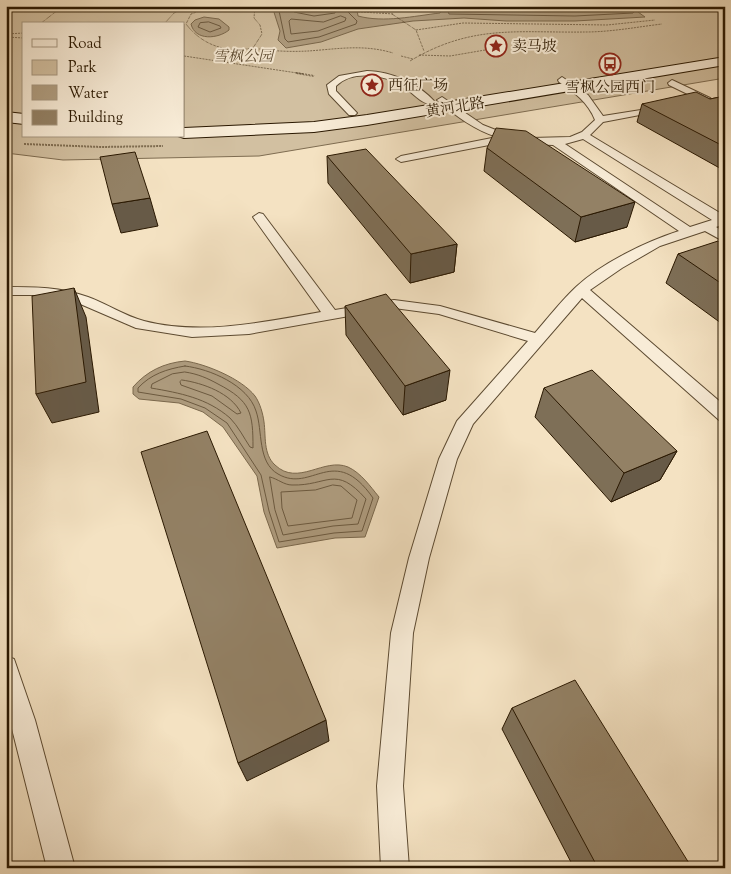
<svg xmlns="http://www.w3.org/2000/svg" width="731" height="874" font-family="'Sorts Mill Goudy','Noto Serif SC',serif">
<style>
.green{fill:#d2c0a1;stroke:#7e6c51;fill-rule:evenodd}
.water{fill:#af9d80;stroke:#7a684d}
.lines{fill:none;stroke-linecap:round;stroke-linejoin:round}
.shore{stroke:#6c5a40;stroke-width:1}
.service-casing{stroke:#5c4a31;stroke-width:2}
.secondary-casing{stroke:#2a1801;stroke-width:2}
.path-far1{stroke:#2a1801;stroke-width:1;stroke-dasharray:0.5 1;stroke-linecap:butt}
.path{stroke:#2a1801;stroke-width:2;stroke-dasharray:0.5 1;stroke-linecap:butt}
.service{fill:#f8ecd7;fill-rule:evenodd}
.secondary{fill:#f8ecd7;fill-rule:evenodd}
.wall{fill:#7e6f57;stroke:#2a1801}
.shaded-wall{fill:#675a47;stroke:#2a1801}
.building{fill:#938165;stroke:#2a1801}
.labels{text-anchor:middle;stroke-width:4;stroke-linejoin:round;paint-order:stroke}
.far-poi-label{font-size:15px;fill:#2a1801;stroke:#f8ecd7;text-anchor:start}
.far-park-label{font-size:15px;font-style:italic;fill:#5c4a31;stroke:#f8ecd7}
.far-street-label{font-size:15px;fill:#2a1801;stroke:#f8ecd7}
</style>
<rect width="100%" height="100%" fill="#f4e2c2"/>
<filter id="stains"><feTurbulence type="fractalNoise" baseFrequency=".004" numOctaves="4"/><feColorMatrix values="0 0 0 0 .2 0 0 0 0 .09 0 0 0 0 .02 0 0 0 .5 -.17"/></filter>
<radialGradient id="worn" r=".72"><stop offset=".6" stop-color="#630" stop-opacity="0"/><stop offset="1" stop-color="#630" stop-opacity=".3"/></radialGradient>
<path class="green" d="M6,6H725V78L259,156L63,160L6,153ZM24,24H184V136H24Z"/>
<path class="water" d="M272,6H291L303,10H325L344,6L357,10L358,16C384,23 414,16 440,13L442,8L438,6L682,7L638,12L645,17L575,21H506L464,18L413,21L358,29L321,42L286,48L278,40L280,31Z
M204,17L219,19L229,27V30C218,39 195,41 191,24L195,20Z
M185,361C206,364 242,379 255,396C260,403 263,414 264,422C266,436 263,454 275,465C298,487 324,457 348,467C361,473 370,486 379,497L365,537L335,538L277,548L264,512L257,476L223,427L203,412L179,403L139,399L133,394V387C147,371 164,363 185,361Z"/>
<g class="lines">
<path class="shore" d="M278,6L285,39L288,42L319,37L356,24L357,21L347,11V6
M292,6L294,12L314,16L335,13L337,6
M446,6L449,14L575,16L633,13L638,8L647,6
M453,6C512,10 571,10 630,6
M341,16L346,18L345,21L318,31L291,34L289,21L291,19L323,22Z
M209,22L220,26L221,28L210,32L198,27L200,23Z
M185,366C210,369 248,385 256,411C263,431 257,462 278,474C312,494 334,442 373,498L362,531L334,533L279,542L269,511L261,475L227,423L205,408L181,399L138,392V388C151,374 167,369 185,366Z
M185,372C198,374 207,378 218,384C251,401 253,413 253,448L250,447C244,438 238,426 230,418C207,398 180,393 151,388L152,384L172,374Z
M182,380C203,383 231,393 241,413L237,414L212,396L181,385L180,382Z
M270,477C278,479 284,485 292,485C328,486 335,464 366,499L358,524L333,526L283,535L275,510Z
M333,485L341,486L357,500L352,518L288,526L282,508L281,492L315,490Z"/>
<g class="service-casing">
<path id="service" d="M367,71C392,72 418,83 435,102L433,104C423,106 412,92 403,86C385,75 353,69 336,86V91L357,113L355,115H349L329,94L327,85L339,76Z
M562,77L588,95L603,116L666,106V110L603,122L590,135L725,216V224L716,227L725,232V242L705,231L660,246L622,268L590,290L725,406V422L719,420L582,298L473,424L457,459L429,558L413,633L403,786L409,868H381L377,786L391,633L409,558L439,459L457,421L528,341L439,314L394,308L249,334L192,337L136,328L78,303L48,295H6V287C36,287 60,287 88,297C107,304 125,316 144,321C202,336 264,322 321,312L253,217L259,213L263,214L335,310L394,300L440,306L535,333C548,318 561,301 576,287C602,263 645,242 679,231L553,145L531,144L510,141L401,162L396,159L401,156L497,137C474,130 457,116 439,102L437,100L442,97L483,125L506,134L531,138L570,137L582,132L595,120C588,102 574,92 559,82L558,80ZM583,139L712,220L690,227L565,144Z
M672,80L710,98L712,100L710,102H704L669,85L668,83Z
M6,656L14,659L35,720L75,868H47L6,705Z"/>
</g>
<g class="secondary-casing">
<path id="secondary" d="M725,57V65L367,125L314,132L184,138L178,136H184V128L314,122L367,115Z
M6,112L24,114V124L6,122Z"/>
</g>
<path class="path-far1" d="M213,6L191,14L186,24C203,46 227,53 253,48L262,34L260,25L254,18L255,6
M300,6L312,9L394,14
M354,6L384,12
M392,14L416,30L424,51
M40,24L63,6
M164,24L174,13L189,6
M416,30L463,23L607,25L655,20
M6,34L24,33
M6,37L24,38
M253,48C271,51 289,52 308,51C338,49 363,44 393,53
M419,55L450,56L491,49
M184,56L304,74
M401,56L413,59
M410,61C472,24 517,33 585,32C611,32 637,27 662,24"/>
<path class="path" d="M296,73L314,76
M24,144L101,147L163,146"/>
<use href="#service" class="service"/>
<use href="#secondary" class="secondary"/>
</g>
<path class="wall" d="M725,96V171L637,122L642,104L710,99Z
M487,148L627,227L575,242L484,171Z
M327,156L457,244L454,272L410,283L328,183Z
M725,245V326L666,283L678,254Z
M345,306L446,400L403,415L346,335Z
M544,388L677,451L660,480L611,502L535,417Z
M512,708L692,868H574L502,729Z"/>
<path class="shaded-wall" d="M150,198L158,226L121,233L112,204Z
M635,202L627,227L575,242L581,217Z
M457,244L454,272L410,283L411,254Z
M74,288L86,317L99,412L52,423L36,394Z
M450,370L446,400L403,415L405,386Z
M677,451L660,480L611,502L624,473Z
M326,720L329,741L247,781L238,763Z"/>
<path class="building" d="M696,92L710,99L725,96V147L642,104Z
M496,128L526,131L635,202L581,217L487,148Z
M366,149L457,244L411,254L327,156Z
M135,152L150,198L112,204L100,157Z
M718,241L725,245V286L678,254Z
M74,288L86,382L36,394L32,296Z
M386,294L450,370L405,386L345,306Z
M592,370L677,451L624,473L544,388Z
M207,431L326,720L238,763L141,452Z
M575,680L692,868H598L512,708Z"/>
<defs>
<g id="sight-ring" transform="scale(1.125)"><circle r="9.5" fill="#f8ecd7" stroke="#8f2418" stroke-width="1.5"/><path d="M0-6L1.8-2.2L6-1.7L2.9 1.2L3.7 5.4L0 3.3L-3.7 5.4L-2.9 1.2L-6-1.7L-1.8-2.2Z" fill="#8f2418"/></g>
<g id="bus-ring" transform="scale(1.125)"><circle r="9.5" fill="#f8ecd7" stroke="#8f2418" stroke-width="1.5"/><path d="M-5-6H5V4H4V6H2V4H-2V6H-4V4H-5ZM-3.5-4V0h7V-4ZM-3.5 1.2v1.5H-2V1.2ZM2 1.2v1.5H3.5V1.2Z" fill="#8f2418"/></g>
</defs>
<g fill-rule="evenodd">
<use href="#sight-ring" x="496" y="46"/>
<use href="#bus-ring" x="610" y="64"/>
<use href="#sight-ring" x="372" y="85"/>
</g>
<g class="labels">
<g class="far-poi-label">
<text x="512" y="51">卖马坡</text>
<text x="388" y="90">西征广场</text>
<text x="610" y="92" text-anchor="middle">雪枫公园西门</text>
</g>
<g class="far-park-label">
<text x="243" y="61">雪枫公园</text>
</g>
<g class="far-street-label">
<text transform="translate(455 107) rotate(-9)" y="5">黄河北路</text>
</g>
</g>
<rect width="731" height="874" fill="none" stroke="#f4e2c2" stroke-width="25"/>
<rect x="8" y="8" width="716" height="859" fill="none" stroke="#2a1801" stroke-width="2.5"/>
<rect x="12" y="12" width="706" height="849" fill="none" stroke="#2a1801"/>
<rect x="22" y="22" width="162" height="115" fill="#f8ecd7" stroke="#a69781"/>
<rect x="32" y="39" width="25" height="8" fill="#f8ecd7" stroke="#a69781"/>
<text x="68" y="48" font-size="15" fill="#2a1801">Road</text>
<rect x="32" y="60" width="25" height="15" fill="#d2c0a1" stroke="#a69781"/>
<text x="68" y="72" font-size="15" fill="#2a1801">Park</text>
<rect x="32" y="85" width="25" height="15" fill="#af9d80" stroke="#a69781"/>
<text x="68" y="98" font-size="15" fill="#2a1801">Water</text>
<rect x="32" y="110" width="25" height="15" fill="#938165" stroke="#a69781"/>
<text x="68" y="122" font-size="15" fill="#2a1801">Building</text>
<rect width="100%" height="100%" filter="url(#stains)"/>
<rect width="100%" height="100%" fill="url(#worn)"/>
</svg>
